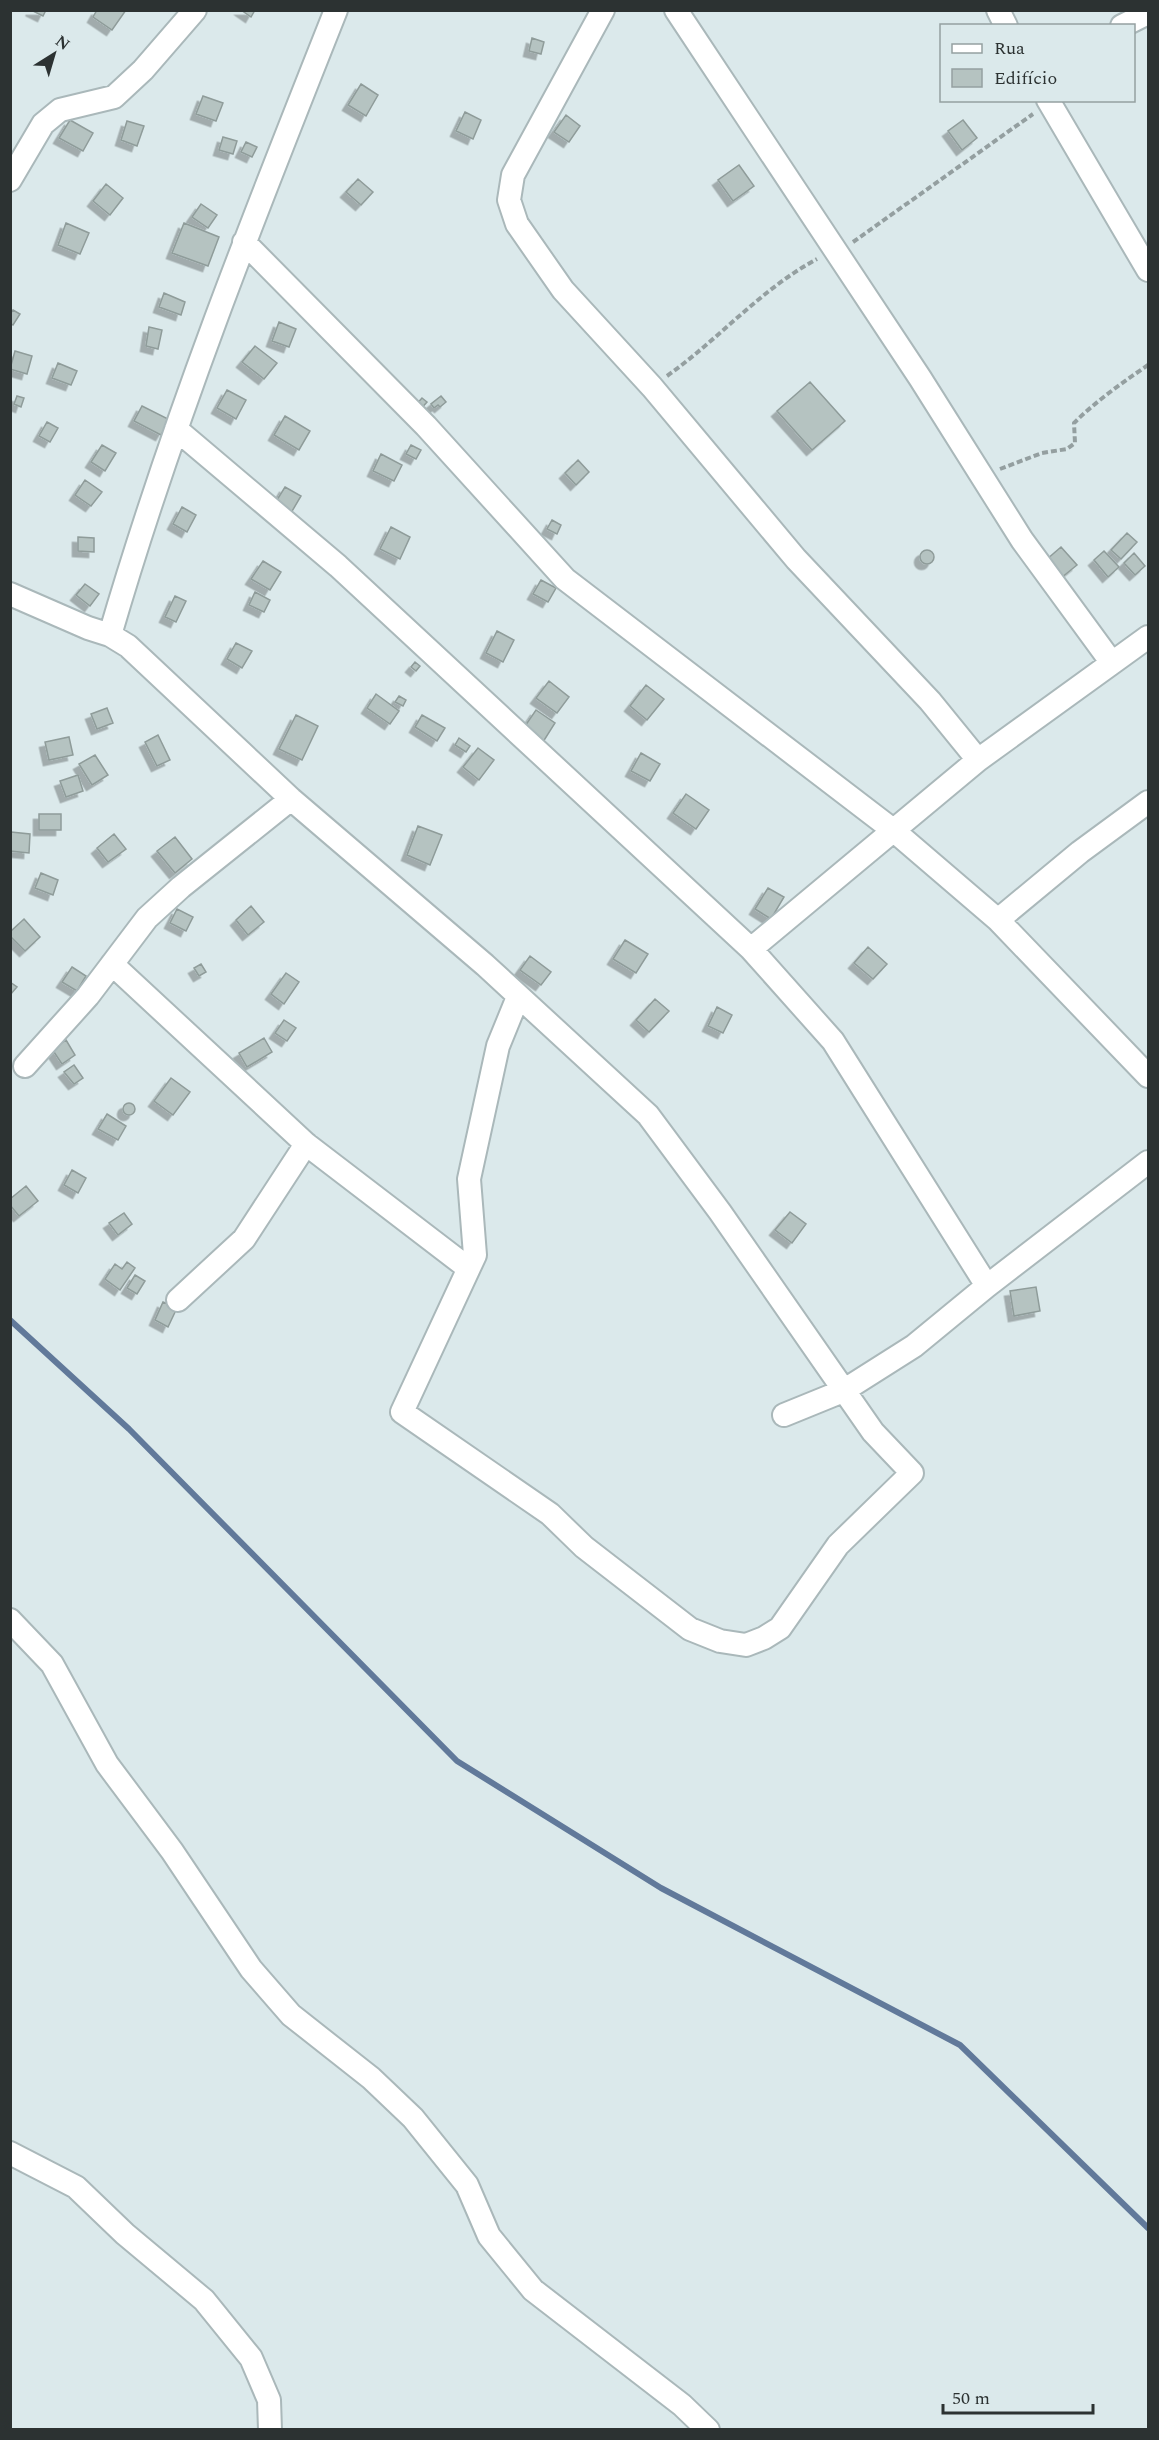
<svg xmlns="http://www.w3.org/2000/svg" width="1159" height="2440" font-family="Spectral,serif">
<style>
.lines{fill:none;stroke-linecap:round;stroke-linejoin:round}
.stream{stroke:#61799a;stroke-width:6}
.building{fill:#b5c3c1;stroke:#8f9c9a;stroke-width:1.5;filter:url(#shadow)}
.minor-casing{stroke:#aab8ba;stroke-width:26}
.path{stroke:#949fa0;stroke-width:4;stroke-dasharray:6 3;stroke-linecap:butt}
.minor{stroke:#fff;stroke-width:22}
</style>
<defs>
<filter id="shadow"><feDropShadow dx="-5.5" dy="5.5" stdDeviation="0" flood-color="#0004"/></filter>
</defs>
<rect width="100%" height="100%" fill="#dbe9eb"/>
<g class="lines">
<path class="stream" d="M10,1320L129,1429L457,1761L661,1888L960,2045L1148,2228"/>
</g>
<path class="building" d="M31,10H46L43,16Z
M97,10H126L112,30L93,17Z
M241,10H255L251,17Z
M532,38L544,42L541,54L529,51Z
M361,84L378,95L366,116L348,105Z
M203,96L223,103L216,121L196,114Z
M465,112L481,120L473,139L456,131Z
M566,115L580,126L569,142L554,132Z
M70,120L93,133L83,151L59,138Z
M963,120L977,138L962,150L948,131Z
M127,121L144,126L137,146L121,140Z
M223,137L237,141L233,154L219,150Z
M246,142L257,147L252,157L241,152Z
M739,165L754,186L733,201L718,180Z
M358,179L373,192L361,205L346,192Z
M106,184L123,198L110,215L93,201Z
M201,204L217,215L208,228L192,217Z
M66,223L89,233L80,254L58,245Z
M184,223L219,237L208,266L172,253Z
M164,293L185,302L181,315L159,307Z
M13,310L20,314L13,325L10,323V314Z
M279,322L296,329L289,347L272,341Z
M149,327L162,330L158,349L146,346Z
M255,346L277,363L264,379L242,362Z
M15,351L32,356L27,374L10,369Z
M58,363L77,371L71,385L52,378Z
M810,382L845,421L812,450L777,411Z
M227,390L246,400L236,419L217,408Z
M17,396L24,398L21,407L14,404Z
M441,396L446,402L440,407L438,405L434,408L431,404Z
M422,398L427,402L419,411L414,407Z
M142,406L170,420L161,435L134,421Z
M285,416L310,431L299,450L274,435Z
M47,422L58,428L50,442L39,436Z
M102,445L116,453L105,471L91,462Z
M411,445L421,450L416,459L406,454Z
M381,454L402,465L394,481L373,471Z
M578,460L589,472L576,485L565,473Z
M85,480L102,492L91,506L75,495Z
M285,487L301,496L288,518L272,508Z
M182,507L196,515L187,532L173,524Z
M552,520L561,525L557,534L547,529Z
M391,527L410,537L400,559L380,549Z
M1127,533L1137,542L1121,559L1111,550Z
M78,537L94,538V552L78,551Z
M1061,547L1077,565L1061,578L1046,560Z
M920 557a7 7 0 1 1 14 0a7 7 0 1 1-14 0Z
M1104,551L1119,567L1108,577L1094,560Z
M1134,553L1145,566L1135,575L1124,563Z
M263,561L281,572L270,590L251,579Z
M541,580L556,588L548,602L533,594Z
M85,584L99,594L90,606L76,595Z
M255,592L270,600L264,612L249,605Z
M175,596L186,601L176,622L165,617Z
M497,631L514,640L503,662L486,653Z
M236,643L252,651L242,668L227,659Z
M415,662L420,666L416,671L411,667Z
M549,681L569,697L557,713L536,698Z
M646,685L664,699L647,720L630,706Z
M376,694L399,711L390,724L367,708Z
M399,696L406,700L403,706L395,702Z
M107,708L113,723L97,729L91,714Z
M536,710L555,723L543,742L523,729Z
M296,715L318,726L302,760L279,749Z
M422,715L445,728L437,741L415,727Z
M158,735L170,760L157,766L145,742Z
M69,737L73,755L49,760L45,742Z
M459,738L470,746L466,752L455,745Z
M478,748L494,760L479,780L463,767Z
M641,753L660,764L650,781L631,771Z
M95,755L108,775L92,785L79,764Z
M78,775L83,791L66,797L60,781Z
M686,794L709,810L696,829L673,813Z
M39,814H61V830H39Z
M418,826L442,835L430,865L407,855Z
M11,832L30,834L29,853L10,851Z
M114,834L126,849L108,862L97,848Z
M175,837L192,859L175,873L157,851Z
M41,873L58,880L53,895L35,888Z
M768,888L784,897L771,919L755,909Z
M251,906L264,922L248,935L236,920Z
M177,909L193,917L186,931L170,923Z
M24,919L40,937L25,951L10,936V932Z
M625,940L648,954L636,973L613,959Z
M868,947L887,964L873,979L854,963Z
M530,956L551,972L541,985L520,970Z
M201,964L206,972L199,976L194,968Z
M72,967L86,976L77,991L62,982Z
M286,973L299,982L284,1004L271,994Z
M10,982L17,987L10,995Z
M655,999L669,1011L649,1032L636,1020Z
M717,1007L732,1015L723,1033L708,1026Z
M284,1020L296,1028L287,1041L275,1033Z
M264,1038L272,1052L247,1067L239,1053Z
M66,1040L75,1055L62,1064L52,1049Z
M74,1065L83,1078L74,1084L64,1072Z
M171,1078L190,1092L173,1115L154,1101Z
M123 1109a6 6 0 1 1 12 0a6 6 0 1 1-12 0Z
M107,1114L126,1126L118,1140L98,1129Z
M72,1170L86,1178L78,1193L64,1185Z
M26,1186L38,1201L19,1216L10,1205V1199Z
M790,1212L806,1224L792,1243L775,1230Z
M124,1213L132,1224L118,1235L109,1223Z
M127,1262L135,1268L120,1290L105,1279L115,1264L122,1269Z
M135,1275L145,1281L137,1294L127,1288Z
M1036,1287L1040,1311L1014,1316L1010,1291Z
M163,1302L177,1308L168,1327L155,1320Z"/>
<g class="lines">
<g class="minor-casing">
<path id="minor" d="M603,10L513,175L509,200L517,224L563,290L652,387L796,559L930,701L978,760
M676,10L920,378L1022,540L1112,663
M998,10L1006,26
M1122,26L1148,13
M1048,100L1148,270
M10,180L43,124L60,110L114,97L143,70L195,10
M244,242L426,426L565,579L893,830L998,920L1148,1076
M176,429L338,566L751,949L833,1041L987,1286
M10,594L88,628L110,635L128,646L291,799L485,965L648,1115L720,1212L873,1432L912,1473L838,1545L780,1628L764,1638L746,1645L720,1641L690,1629L584,1547L550,1514L402,1412L475,1255L469,1179L498,1046L518,997
M110,635C172,422 254,216 336,10
M998,920L1080,852L1148,802
M751,949L978,760L1148,637
M112,964L306,1144L468,1268
M25,1066L88,996L147,918L181,887L291,799
M178,1300L244,1239L306,1144
M784,1415L843,1391L914,1346L987,1286L1148,1162
M10,1620L52,1664L107,1764L172,1851L251,1969L291,2015L371,2078L413,2118L467,2185L489,2236L533,2290L682,2405L708,2430
M10,2153L76,2187L125,2234L204,2300L251,2358L269,2400L270,2430"/>
</g>
<path class="path" d="M853,242L1033,114
M667,376C719,339 761,289 817,259
M1000,469L1042,453L1067,449L1075,443L1074,423C1096,401 1122,383 1148,365"/>
<use href="#minor" class="minor"/>
</g>
<rect width="1159" height="2440" fill="none" stroke="#2c3232" stroke-width="24"/>
<rect x="940" y="24" width="195" height="78" fill="#dbe9eb" stroke="#95a0a1" stroke-width="1.5"/>
<rect x="952" y="44" width="30" height="9" fill="#ffffff" stroke="#95a0a1" stroke-width="1.5"/>
<text x="994" y="54" font-size="18" fill="#2c3232">Rua</text>
<rect x="952" y="69" width="30" height="18" fill="#b5c3c1" stroke="#95a0a1" stroke-width="1.5"/>
<text x="994" y="84" font-size="18" fill="#2c3232">Edifício</text>
<g transform="translate(54 54) rotate(37)" stroke="#dbe9eb" stroke-width="4.5" paint-order="stroke">
<path d="M0-4.5L10 22L0 15L-10 22Z" fill="#2c3232"/>
<text y="-9" font-size="16" font-weight="bold" text-anchor="middle" fill="#2c3232">N</text>
</g>
<path d="M943 2404v9h150v-9" fill="none" stroke="#2c3232" stroke-width="3"/>
<text x="952" y="2404" font-size="18" fill="#2c3232" stroke="#dbe9eb" stroke-width="4.5" paint-order="stroke">50 m</text>
</svg>
